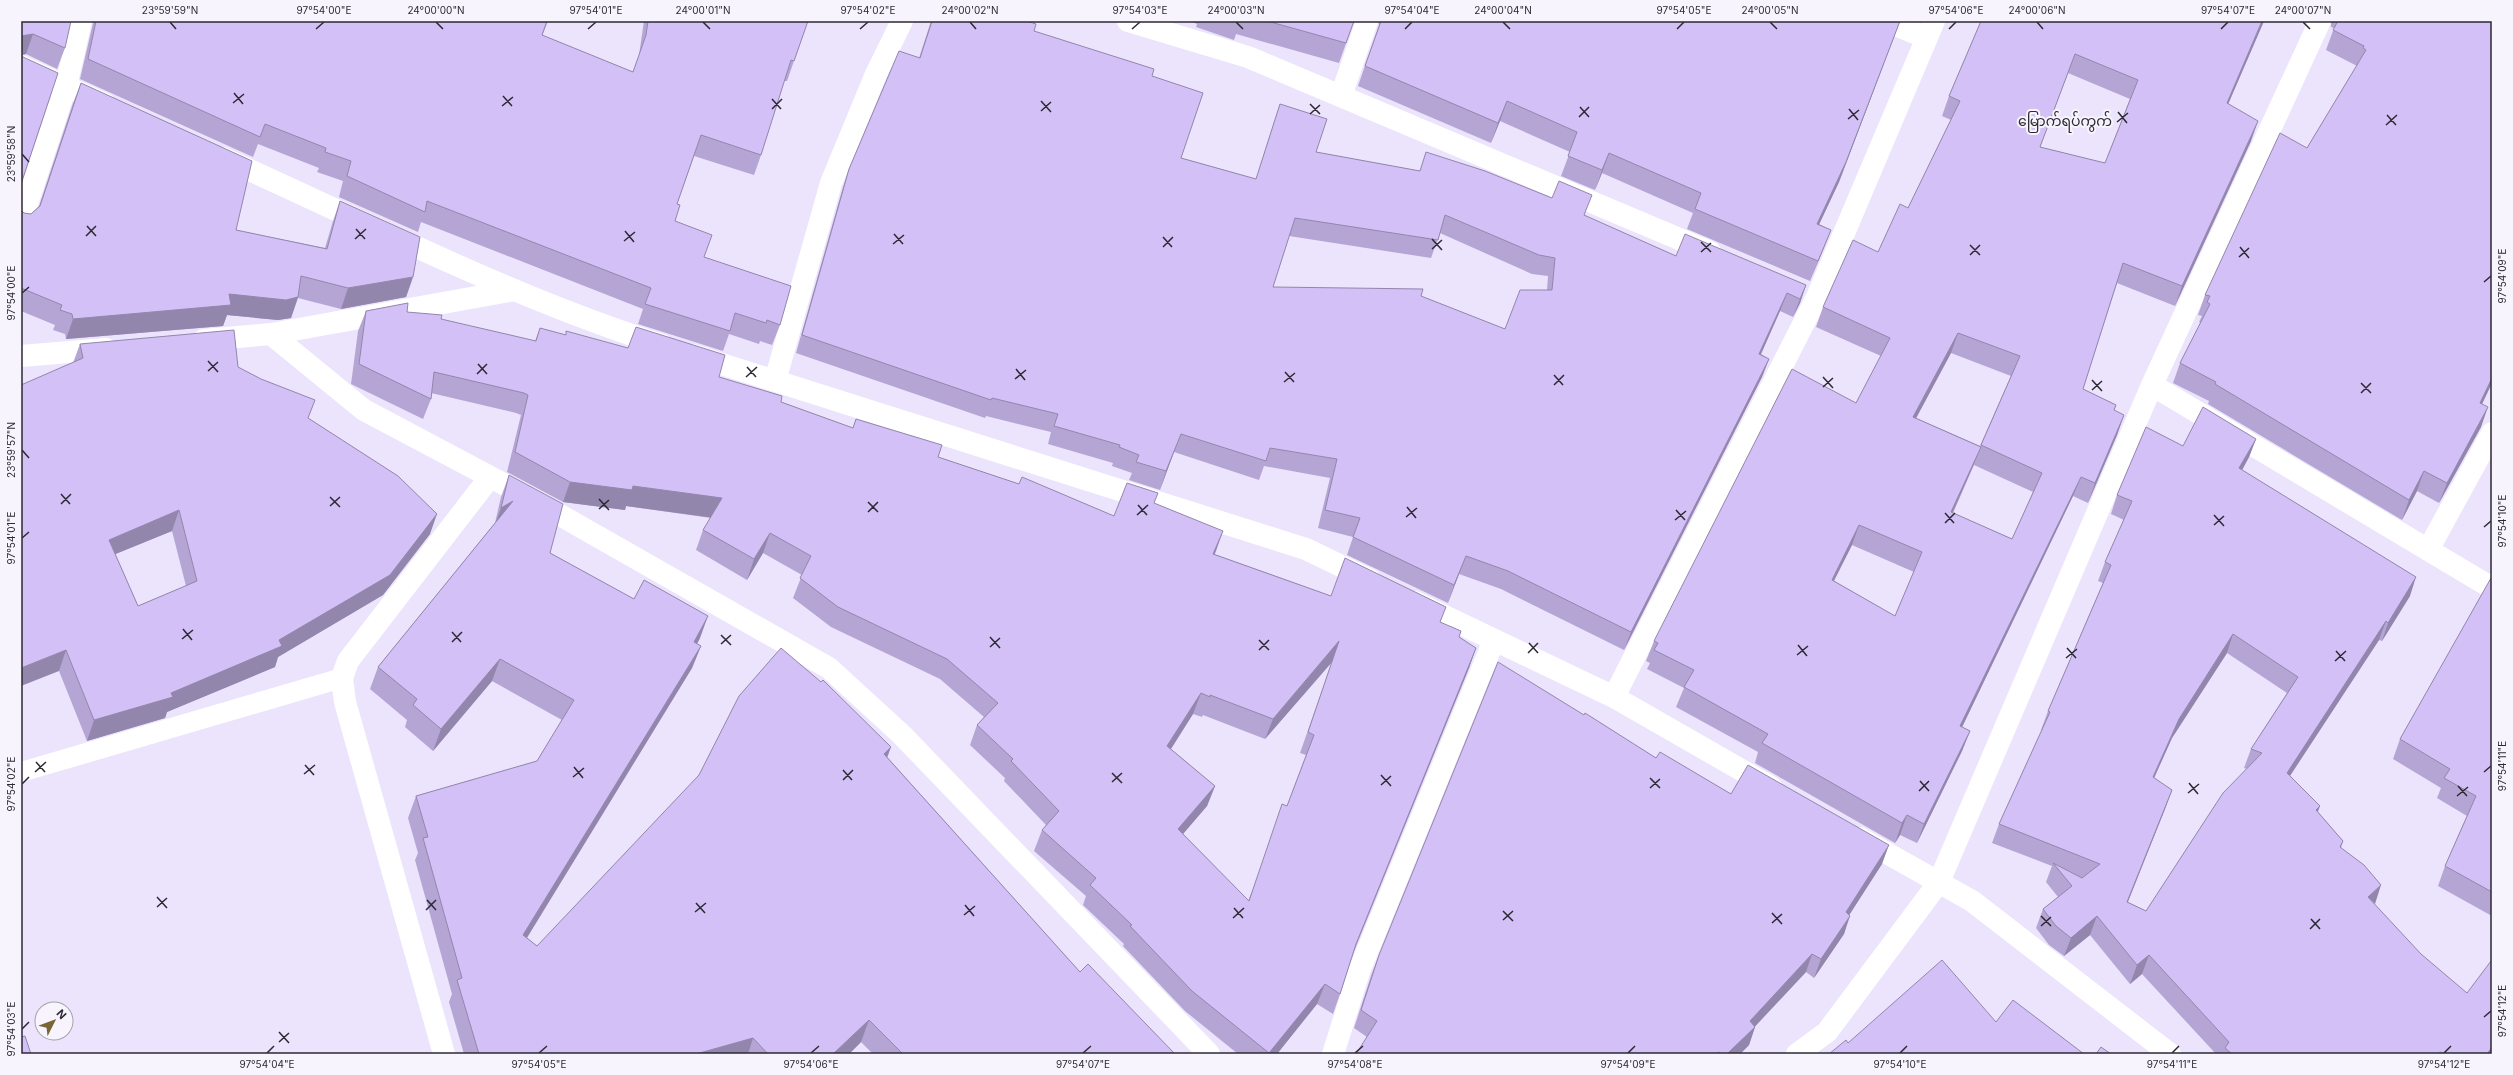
<svg xmlns="http://www.w3.org/2000/svg" width="2513" height="1075" font-family="Inter,'Noto Sans Myanmar',sans-serif">
<style>
.lines{fill:none;stroke-linecap:round;stroke-linejoin:round}
.service{stroke:#fff;stroke-width:20}
.minor{stroke:#fff;stroke-width:22}
.wall{fill:#b5a5d4;fill-rule:evenodd}
.shaded-wall{fill:#9386ad}
.building{fill:#d2c0f7;stroke:#9386ad;fill-rule:evenodd}
.ticks{fill:none;stroke:#2c2932;stroke-width:1.5}
.labels{text-anchor:middle;stroke-width:4;stroke-linejoin:round;paint-order:stroke}
.quarter-label{font-size:14px;fill:#2c2932;stroke:#f7f4fe}
.neatline{fill:none;stroke:#2c2932;stroke-width:1.5}
.ticks-label{font-size:10px;text-anchor:middle;fill:#2c2932}
</style>
<rect width="100%" height="100%" fill="#ebe4fc"/>
<g class="lines">
<path class="service" d="M21,772L342,678"/>
<path class="minor" d="M1128,21L1248,57L1710,252
M1886,21L1927,38
M21,66L105,104
M1341,96L1367,21
M223,158C368,223 511,297 662,345
M21,222L66,86L81,21
M271,334L364,410L530,498L829,668L902,735L1209,1054
M204,340L271,334L515,290
M693,355L1306,549L1370,580
M21,356L106,349
M775,381L831,183L876,74L902,21
M2152,385L2492,588
M2428,550L2492,433
M1415,602L1614,697L1771,787
M1614,697L1817,297L1934,21
M1860,838L1972,901L2170,1054
M444,1054L345,702L342,678L348,661L490,477
M1333,1054L1360,969L1494,640
M1797,1054L1827,1032L1939,882L2152,385L2320,21"/>
</g>
<path class="wall" d="M21,21L65,48L57,69L26,54L22,55Z
M93,21H548L542,36L633,72L639,55L644,21H808L787,81H784L761,155L754,175L694,156L677,204L675,221L704,257L780,325L772,345L760,341L759,344L729,334L723,351L638,324L643,309L421,222L418,232L339,197L343,181L317,172L319,168L258,144L253,157L80,79L93,23Z
M931,21H1027L1034,31L1152,76L1181,158L1256,179L1274,122L1280,104L1316,152L1420,171L1426,152L1585,216L1676,256L1806,285L1800,303L1793,317L1780,311L1761,354L1769,359L1762,377L1624,650L1501,589L1459,574L1448,603L1347,555L1353,537L1318,528L1330,478L1264,466L1259,480L1174,452L1160,490L1129,480L1132,473L1112,466L1113,463L1048,444L1051,432L986,416L985,418L796,353L843,187L849,169L919,58ZM1440,233L1532,274L1548,276L1547,290L1505,329L1273,287L1289,236L1431,258Z
M1190,21H1354L1339,63L1236,34L1234,40L1196,27L1197,24Z
M1378,21H1900L1839,182L1819,224L1831,230L1823,250L1810,281L1687,229L1693,213L1602,173L1595,190L1561,176L1570,152L1500,121L1491,143L1358,86L1379,25Z
M1981,21H2264L2228,104L2251,141L2175,306L2117,283L2083,389L2116,405L2114,411L2124,415L2117,435L2088,503L2073,496L1962,727L1970,731L1962,751L1917,843L1900,835L1895,843L1755,763L1758,752L1676,707L1684,688L1647,669L1650,663L1646,661L1654,641L1856,403L1881,356L1816,327L1823,307L1878,252L1908,208L1951,120L1942,116L1949,96ZM2068,73L2130,99L2105,163L2040,147ZM1951,353L2011,376L1980,446L1916,418ZM1974,465L2033,492L2012,539L1953,513ZM1852,545L1914,572L1895,616L1834,581Z
M2331,21H2492V383L2482,404L2481,427L2439,503L2417,491L2402,520L2208,404L2209,401L2173,383L2180,363L2201,323L2199,322L2202,316L2198,315L2205,295L2307,148L2357,66L2326,50L2334,28L2331,27Z
M81,83L236,230L325,248L333,221L340,201L413,277L406,297L341,309L298,298L291,318L278,320L227,315L223,326L66,339L65,334L53,330L55,325L21,311V210L24,213L31,214L39,206L73,103Z
M366,311L407,312L535,341L540,328L719,377L781,402L853,428L856,419L938,457L1114,516L1154,503L1214,554L1331,596L1440,623L1459,637L1476,648L1469,668L1353,954L1340,994L1333,1014L1317,1004L1277,1054H1238L1185,1011L1123,946L1124,944L1083,905L1086,896L1034,851L1042,830L1046,825L1004,781L1005,778L970,745L977,725L984,717L940,679L831,627L793,598L802,575L763,553L747,580L696,550L703,530L711,518L626,506L625,510L563,502L507,472L521,415L516,413L431,393V399L423,419L351,384L358,331ZM1332,662L1300,753L1306,755L1287,806L1248,901L1183,834L1207,806L1215,786L1171,749L1193,714L1202,717L1203,715L1265,739Z
M80,344L238,367L308,418L430,534L383,595L278,657L275,667L167,712L165,718L87,741L59,671L73,363ZM172,531L186,586L138,606L115,554Z
M2256,439L2249,457L2242,470L2410,596L2382,641L2379,640L2290,776L2318,812L2343,841L2341,848L2374,904L2492,1054H2216L2142,974L2130,984L2090,935L2064,956L2049,945L2036,928L2043,909L2058,897L2046,882L2052,866L1992,843L1999,824L2042,730H2041L2048,711L2103,583L2098,581L2105,562L2124,520L2111,514L2117,495L2183,446ZM2227,653L2287,693L2251,749L2244,768L2247,769L2146,911L2128,902L2165,809L2172,790L2154,778L2172,738Z
M509,475L550,553L700,638L697,644L701,646L692,668L527,938L537,946L887,757L1080,972L1175,1054H873L861,1042L849,1054H464L449,1002L452,994L415,860L418,853L408,818L416,796L537,761L562,720L492,681L433,751L405,727L407,720L370,689L378,667L495,523L501,497Z
M2492,578V916L2438,886L2445,866L2467,816L2437,798L2441,788L2393,759L2400,739Z
M1584,715L1656,758L1731,794L1882,864L1849,915L1844,934L1814,978L1806,972L1755,1026V1027L1749,1045L1740,1054H1356L1367,1037L1354,1028L1372,973L1379,955Z"/>
<path class="shaded-wall" d="M1900,21L1839,182L1810,244L1817,224Z
M2262,21H2264L2220,123L2227,103Z
M33,34L26,54L21,55V36Z
M1507,101L1500,121L1491,143L1498,123Z
M2258,121L2251,141L2175,306L2182,286Z
M1609,153L1602,173L1595,190L1602,170Z
M1831,230L1823,250L1810,281L1818,261Z
M413,277L406,297L341,309L348,288Z
M1806,285L1800,303L1793,317L1800,299Z
M1787,293L1780,311L1753,372L1759,354Z
M229,294L298,297L291,318L278,320L227,315L223,326L66,339L73,319Z
M1958,333L1951,353L1906,437L1913,417Z
M1769,359L1762,377L1624,650L1631,632Z
M2492,378V383L2473,423L2480,403Z
M2488,407L2481,427L2439,503L2447,483Z
M2124,415L2117,435L2088,503L2095,483Z
M1181,434L1174,452L1160,490L1166,471Z
M2256,439L2249,457L2233,487L2239,468Z
M1981,447L1973,466L1944,532L1951,512Z
M2424,471L2417,491L2402,520L2409,500Z
M2081,477L2073,496L1953,746L1960,726Z
M570,482L633,486L722,498L715,518L626,506L625,510L563,502Z
M513,501L493,530L501,508Z
M179,510L172,531L101,560L109,540Z
M437,514L430,534L383,595L278,657L275,667L167,712L165,718L87,741L94,720L171,693L279,640Z
M1859,525L1852,545L1824,600L1832,580Z
M1223,531L1216,551L1206,574L1213,554Z
M770,533L763,553L747,580L754,559Z
M1466,556L1459,574L1448,603L1454,585Z
M2416,577L2410,596L2382,641L2388,623Z
M708,616L700,638L686,664L694,642Z
M2386,621L2379,640L2280,791L2287,773Z
M2233,634L2227,653L2172,738L2146,796L2153,777L2179,719Z
M1339,641L1332,662L1265,739L1273,719Z
M701,646L692,668L515,957L523,935Z
M1476,648L1469,668L1348,964L1356,944Z
M66,650L59,671L21,686V668Z
M500,659L492,681L433,751L441,729Z
M1201,693L1193,714L1160,766L1167,746Z
M1970,731L1962,751L1917,843L1924,824Z
M891,747L883,769L884,754Z
M1215,786L1207,806L1170,849L1178,829Z
M2172,790L2165,809L2120,921L2127,902Z
M2320,806L2313,825L2316,810Z
M1907,815L1900,835L1895,843L1902,823Z
M1889,845L1882,864L1839,931L1846,912Z
M2381,885L2375,904L2368,897Z
M1850,916L1844,934L1814,978L1821,959Z
M2097,916L2090,935L2064,956L2071,938Z
M1812,954L1806,972L1748,1034L1755,1027L1749,1045L1740,1054H1727L1750,1021Z
M2149,955L2142,974L2130,984L2137,965Z
M1325,984L1317,1004L1277,1054H1268Z
M869,1020L861,1042L849,1054H833Z
M753,1038L748,1054H696Z
M2492,1047V1054H2487Z"/>
<path class="building" d="M21,21H71L65,48L33,34L21,36Z
M96,21H547L542,35L633,72L646,35L648,21H808L794,61L791,60L761,155L701,135L677,204L680,205L675,221L712,235L704,257L791,286L780,325L767,320L766,323L735,313L730,331L645,304L651,288L427,201L425,212L347,176L351,161L325,152L326,148L265,124L260,137L88,59Z
M932,21H1027L1036,24L1034,31L1154,69L1152,76L1203,93L1181,158L1256,179L1280,104L1327,119L1316,152L1420,171L1426,152L1485,171L1552,198L1559,181L1592,195L1584,215L1676,256L1685,234L1806,285L1800,299L1787,293L1759,354L1769,359L1631,632L1508,571L1466,556L1454,585L1353,537L1360,518L1325,510L1337,459L1270,448L1266,461L1181,434L1166,471L1136,462L1139,455L1119,447L1120,445L1054,426L1058,414L992,398L991,400L802,335L849,169L899,51L920,58ZM1445,215L1539,255L1555,258L1552,290H1520L1505,329L1421,296L1423,289L1273,287L1295,218L1438,240Z
M1267,21H1354L1346,43Z
M1381,21H1900L1846,162L1817,224L1831,230L1818,261L1695,209L1701,193L1609,153L1602,170L1568,156L1577,132L1507,101L1498,123L1365,66Z
M1981,21H2262L2227,103L2258,121L2182,286L2123,263L2083,389L2116,405L2114,410L2124,415L2095,483L2081,477L1960,726L1970,731L1924,824L1907,815L1902,823L1762,743L1768,734L1684,687L1694,670L1654,650L1658,643L1654,641L1792,369L1856,403L1890,338L1823,307L1853,240L1878,252L1900,204L1908,208L1960,101L1949,96ZM2075,54L2138,80L2105,163L2040,147ZM1958,333L2020,356L1981,445L2042,473L2012,539L1951,512L1981,447L1913,417ZM1859,525L1922,552L1895,616L1832,580Z
M2338,21H2492V378L2480,403L2488,407L2447,483L2424,471L2409,500L2215,384L2216,382L2180,363L2210,304L2207,302L2210,296L2205,295L2280,133L2307,148L2366,50L2363,48L2364,46L2333,30Z
M21,54L23,57L58,73L21,184Z
M81,83L252,161L236,230L327,249L340,201L420,237L413,277L348,288L301,276L298,297L286,300L229,294L231,305L73,319L72,314L60,310L62,305L21,288V210L24,213L31,214L40,206Z
M408,303L407,312L442,315L441,319L536,341L540,328L566,335V331L628,348L636,327L725,355L719,377L782,396L781,402L853,428L856,419L942,445L938,457L1019,484L1022,477L1114,516L1127,483L1158,493L1154,503L1223,531L1213,554L1331,596L1345,558L1446,607L1440,622L1461,631L1459,637L1476,648L1356,944L1340,994L1325,984L1269,1053L1192,991L1130,926L1132,925L1090,885L1096,878L1042,830L1059,811L1011,761L1013,759L977,725L998,703L947,659L838,607L800,578L811,556L770,533L754,559L703,530L722,498L633,486L632,490L570,482L515,452L528,395L524,393L434,372L431,399L359,364L366,311ZM1339,641L1308,732L1314,735L1287,806L1282,804L1249,901L1178,829L1215,786L1167,746L1201,693L1210,697V695L1273,719Z
M234,330L238,367L261,379L315,400L308,418L398,476L437,514L390,575L279,640L282,646L171,693L173,697L94,720L66,650L21,668V385L83,358L80,344ZM179,510L197,581L138,606L109,540Z
M2203,407L2256,439L2239,468L2416,577L2388,623L2386,621L2287,773L2320,806L2316,810L2343,841L2340,847L2364,865L2381,885L2368,897L2421,954L2467,993L2491,961H2492V1047L2487,1054H2444L2440,1052L2438,1054H2232L2225,1048L2229,1042L2149,955L2137,965L2097,916L2071,938L2056,926L2043,909L2072,886L2053,863L2082,878L2100,864L1999,824L2050,712L2048,711L2111,565L2105,562L2132,501L2117,495L2146,427L2183,446ZM2233,634L2298,677L2251,749L2262,753L2223,793L2146,911L2127,902L2172,790L2153,777L2179,719Z
M509,475L563,504L550,553L634,599L644,580L708,616L694,642L701,646L523,935L537,946L699,775L739,696L781,648L821,682L823,680L891,747L884,754L1080,972L1088,964L1175,1054H903L869,1020L833,1054H768L753,1038L696,1054H479L457,980L462,978L423,838L428,837L416,796L537,761L574,700L500,659L441,729L413,705L417,699L378,667L513,501L501,508Z
M2491,578H2492V892L2445,866L2476,796L2444,778L2450,769L2400,739Z
M1498,662L1584,715L1585,713L1656,758L1660,752L1731,794L1748,765L1889,845L1846,912L1850,916L1821,959L1812,954L1750,1021L1755,1027L1727,1054H1720L1719,1052L1716,1054H1356L1377,1021L1361,1010L1379,955Z
M1942,960L1996,1022L2013,1000L2084,1054H1829L1846,1040L1848,1043Z
M25,1036L31,1054H21V1037Z
M2101,1047L2111,1054H2096Z"/>
<path class="ticks" d="M170,22L176,29M436,22L443,29M703,22L710,29M970,22L976,29M1236,22L1243,29M1503,22L1510,29M1770,22L1777,29M2037,22L2043,29M2303,22L2310,29M316,29L324,22M588,29L596,22M860,29L868,22M1132,29L1140,22M1405,29L1412,22M1677,29L1684,22M1949,29L1956,22M2221,29L2228,22M234,93L243,104M503,96L512,106M772,99L781,109M1041,101L1051,112M233,103L244,94M1310,104L1320,114M502,106L513,97M1580,107L1589,117M772,109L782,99M1849,109L1858,120M1041,111L1051,102M2118,112L2127,123M1310,114L1320,105M2387,115L2396,125M1579,117L1589,107M1848,119L1859,110M2117,122L2128,113M2386,125L2397,115M22,154L29,162M87,226L96,236M356,229L365,239M625,231L634,242M894,234L903,244M86,236L96,226M1163,237L1172,247M355,239L366,229M1432,239L1442,250M624,241L635,232M1701,242L1711,252M893,244L904,235M1970,245L1980,255M1163,247L1173,237M2240,247L2249,258M1432,249L1442,240M1701,252L1711,243M1970,255L1980,245M2239,257L2249,248M2484,282L2491,276M22,293L29,287M208,361L218,372M478,364L487,374M747,367L756,377M1016,369L1025,380M208,371L218,362M1285,372L1294,382M477,374L487,364M1554,375L1563,385M746,377L757,367M1823,377L1833,388M1015,379L1026,370M2092,380L2102,391M1284,382L1295,373M2361,383L2371,393M1554,385L1564,375M1823,387L1833,378M2092,390L2102,381M2361,393L2371,383M22,450L29,458M61,494L70,504M330,497L340,507M599,499L609,510M868,502L878,512M61,504L71,494M1138,505L1147,515M330,506L340,497M1407,507L1416,518M599,509L609,500M1676,510L1685,520M868,512L878,502M1945,513L1954,523M1137,515L1148,505M2214,515L2224,526M1406,517L1417,508M1675,520L1686,511M1945,523L1955,513M2214,525L2224,516M2484,527L2491,521M22,538L29,532M183,629L192,640M452,632L461,642M721,635L731,645M990,637L1000,648M182,639L193,630M1259,640L1269,650M452,642L462,632M1529,643L1538,653M721,644L731,635M1798,645L1807,656M990,647L1000,638M2067,648L2076,658M1259,650L1269,640M2336,651L2345,661M1528,653L1538,643M1797,655L1808,646M2066,658L2077,649M2335,661L2346,651M36,762L45,772M305,765L314,775M574,767L583,778M843,770L852,780M35,772L46,762M2484,772L2491,766M1112,773L1122,783M304,774L315,765M1381,775L1391,786M573,777L584,768M1650,778L1660,788M843,780L853,770M1920,781L1929,791M1112,782L1122,773M2189,783L2198,794M22,784L29,777M1381,785L1391,776M2458,786L2467,796M1650,788L1660,779M1919,791L1929,781M2188,793L2199,784M2457,796L2468,787M157,897L167,908M427,900L436,910M696,903L705,913M965,905L974,916M157,907L167,898M1234,908L1243,918M426,910L436,900M1503,911L1513,921M695,912L706,903M1772,913L1782,924M964,915L975,906M2041,916L2051,926M1233,918L1244,908M2311,919L2320,929M1503,920L1513,911M1772,923L1782,914M2041,926L2051,917M2310,929L2320,919M2484,1017L2491,1011M22,1029L29,1022M279,1032L289,1043M279,1042L289,1033M267,1053L274,1046M539,1053L547,1046M811,1053L819,1046M1083,1053L1091,1046M1355,1053L1363,1046M1628,1053L1635,1046M1900,1053L1907,1046M2172,1053L2179,1046M2444,1053L2451,1046"/>
<g class="labels">
<g class="quarter-label">
<text x="2065" y="126">မြောက်ရပ်ကွက်</text>
</g>
</g>
<rect width="2513" height="1075" fill="none" stroke="#f7f4fe" stroke-width="44"/>
<g transform="translate(54 1021) rotate(48)"><circle r="19" fill="#f7f4fe" stroke="#a6a3ac"/>
<path d="M0-3L7 15L0 10L-7 15Z" fill="#796635"/>
<text y="-6" font-size="11" font-weight="bold" text-anchor="middle" fill="#2c2932">N</text>
</g>
<rect x="22" y="22" width="2469" height="1031" class="neatline"/>
<g class="ticks-label">
<text x="170" y="14">23°59'59"N</text>
<text x="324" y="14">97°54'00"E</text>
<text x="436" y="14">24°00'00"N</text>
<text x="596" y="14">97°54'01"E</text>
<text x="703" y="14">24°00'01"N</text>
<text x="868" y="14">97°54'02"E</text>
<text x="970" y="14">24°00'02"N</text>
<text x="1140" y="14">97°54'03"E</text>
<text x="1236" y="14">24°00'03"N</text>
<text x="1412" y="14">97°54'04"E</text>
<text x="1503" y="14">24°00'04"N</text>
<text x="1684" y="14">97°54'05"E</text>
<text x="1770" y="14">24°00'05"N</text>
<text x="1956" y="14">97°54'06"E</text>
<text x="2037" y="14">24°00'06"N</text>
<text x="2228" y="14">97°54'07"E</text>
<text x="2303" y="14">24°00'07"N</text>
<text transform="translate(11 154) rotate(-90)" y="4">23°59'58"N</text>
<text transform="translate(2502 276) rotate(-90)" y="4">97°54'09"E</text>
<text transform="translate(11 293) rotate(-90)" y="4">97°54'00"E</text>
<text transform="translate(11 450) rotate(-90)" y="4">23°59'57"N</text>
<text transform="translate(2502 521) rotate(-90)" y="4">97°54'10"E</text>
<text transform="translate(11 538) rotate(-90)" y="4">97°54'01"E</text>
<text transform="translate(2502 766) rotate(-90)" y="4">97°54'11"E</text>
<text transform="translate(11 784) rotate(-90)" y="4">97°54'02"E</text>
<text transform="translate(2502 1011) rotate(-90)" y="4">97°54'12"E</text>
<text transform="translate(11 1029) rotate(-90)" y="4">97°54'03"E</text>
<text x="267" y="1068">97°54'04"E</text>
<text x="539" y="1068">97°54'05"E</text>
<text x="811" y="1068">97°54'06"E</text>
<text x="1083" y="1068">97°54'07"E</text>
<text x="1355" y="1068">97°54'08"E</text>
<text x="1628" y="1068">97°54'09"E</text>
<text x="1900" y="1068">97°54'10"E</text>
<text x="2172" y="1068">97°54'11"E</text>
<text x="2444" y="1068">97°54'12"E</text>
</g>
</svg>
